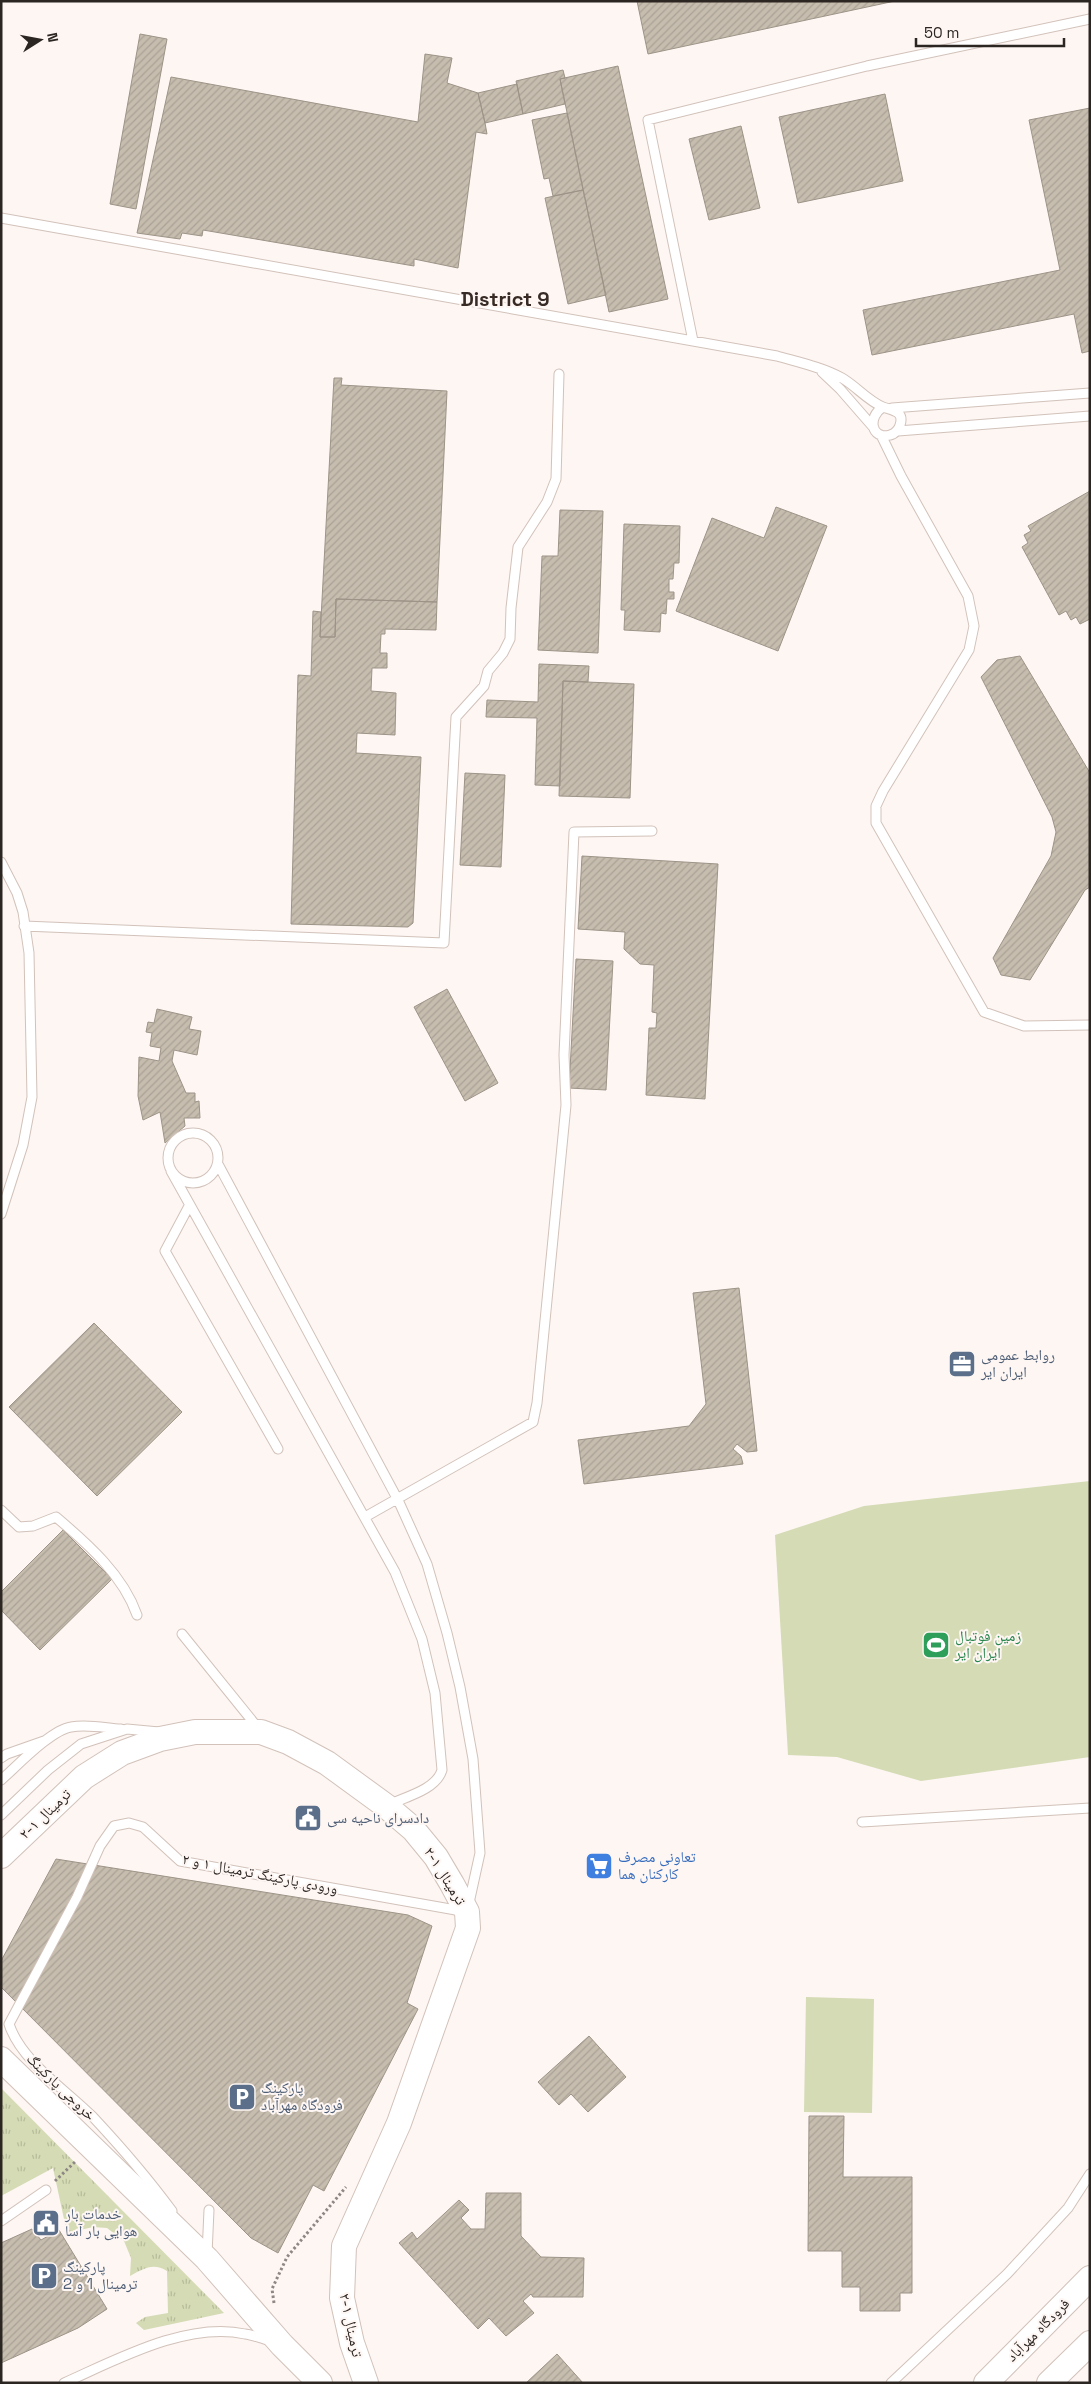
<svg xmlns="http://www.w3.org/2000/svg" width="1091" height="2384" font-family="'Space Grotesk','Noto Naskh Arabic',sans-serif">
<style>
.park{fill:url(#park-tufts)}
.garden{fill:#d5dbb4}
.building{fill:url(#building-hatch);stroke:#9d9487}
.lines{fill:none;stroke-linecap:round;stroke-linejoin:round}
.lane-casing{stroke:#d2c2ba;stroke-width:11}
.secondary-casing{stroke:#d2c2ba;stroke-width:26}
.path{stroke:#8e8784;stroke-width:3;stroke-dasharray:2.5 2.5;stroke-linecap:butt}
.lane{stroke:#fff;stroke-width:9}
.secondary{stroke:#fff;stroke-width:24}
.labels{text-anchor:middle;stroke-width:4;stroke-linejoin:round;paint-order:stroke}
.service-label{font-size:15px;fill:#4e5e75;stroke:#fdf6f3;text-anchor:start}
.leisure-label{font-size:15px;fill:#27864d;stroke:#fdf6f3;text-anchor:start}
.street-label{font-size:15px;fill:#2c2623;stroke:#fdf6f3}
.shop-label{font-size:15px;fill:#366cbe;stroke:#fdf6f3;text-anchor:start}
.district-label{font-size:20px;font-weight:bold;fill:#382b25;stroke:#fdf6f3}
</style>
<defs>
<pattern id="park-tufts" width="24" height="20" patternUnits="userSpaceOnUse" patternTransform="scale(1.25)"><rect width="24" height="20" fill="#d5dbb4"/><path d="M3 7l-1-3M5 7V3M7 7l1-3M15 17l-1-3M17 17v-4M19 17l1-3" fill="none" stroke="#b7bc9a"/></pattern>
<pattern id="building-hatch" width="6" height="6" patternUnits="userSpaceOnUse" patternTransform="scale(1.25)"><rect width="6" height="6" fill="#c6bdaf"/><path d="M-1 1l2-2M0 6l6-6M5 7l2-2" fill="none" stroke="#aaa296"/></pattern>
</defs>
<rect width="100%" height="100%" fill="#fdf6f3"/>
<path class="park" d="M1,2088L224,2313L144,2330L136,2323L145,2317L168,2313L167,2271C153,2262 143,2269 130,2276L131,2258L124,2241L107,2228L93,2227L67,2233L53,2168L1,2196Z"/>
<path class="garden" d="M1090,1481V1757L921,1781L837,1757L788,1755L775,1535L864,1506Z
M806,1997L874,1999L872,2113L804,2112Z"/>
<path class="building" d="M637,1H895L648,54Z
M140,34L167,39L136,209L110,204Z
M425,54L452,58L447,83L478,93L485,123L487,134L476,132L458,268L414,259V266L203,230L202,236L182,233L180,239L137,233L171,77L418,122Z
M618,66L668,299L609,312L560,79Z
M563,70L565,78L560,79L565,104L523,114L516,81Z
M517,84L523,114L485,123L478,93Z
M885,94L903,181L798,203L779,117Z
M1090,108V351L1082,353L1074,314L872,355L863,310L1060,270L1029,120Z
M567,113L583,190L553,196L549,178L544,179L532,120Z
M741,126L760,208L709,220L689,139Z
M583,190L606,295L568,304L545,198Z
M334,378H342L341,385L447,391L437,602L336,599L335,637H320Z
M1090,491V619L1080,624L1076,617L1071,620L1066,611L1059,615L1022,547L1028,543L1024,535L1031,531L1028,526Z
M776,507L827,526L778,651L676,611L712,518L764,538Z
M560,510L603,511L598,653L538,650L542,556H558Z
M624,524L680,526L679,563H674L673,579H669V592H674V599H667L666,614L661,613L660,632L624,630L625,610H621Z
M336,599L437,602L436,630L385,629V634H381L380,653H387V668H372L371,691L396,693L395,735L357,733L356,753L421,757L413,923L408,927L291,924L298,675L311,676L313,611L321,612L320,637H335Z
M1020,656L1090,773V887L1085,890L1030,980L1001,975L993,958L1051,856L1056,832L1052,817L981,677L997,660Z
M539,664L589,666L588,682L563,681L560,786L535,785L537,718L486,717L487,700L538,702Z
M563,681L634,684L630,798L559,796Z
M465,773L505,775L501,867L460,865Z
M582,856L718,864L705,1099L646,1095L649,1028H656L657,1013L652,1012L654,965L640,964L624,949L625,932L578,929Z
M576,959L613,961L606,1090L569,1088Z
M447,989L498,1083L465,1101L414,1007Z
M157,1009L192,1017L189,1029L201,1031L197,1055L174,1050L172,1061L186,1093H195V1102L199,1101L200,1118H184L185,1126L165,1143L160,1112L143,1120L138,1096L139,1057L159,1061L161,1048L150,1046L152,1033L146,1032L148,1022L154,1023Z
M739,1288L757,1451L747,1452L737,1444L733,1449L741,1456L743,1464L584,1484L578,1440L689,1426L706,1404L693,1293Z
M94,1323L182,1412L97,1496L9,1407Z
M63,1530L112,1579L40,1650L1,1610V1592Z
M56,1859L408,1915L432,1926L407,2003L418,2009L324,2191L313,2185L278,2253L251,2238L1,1987V1961Z
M589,2036L626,2077L588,2112L571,2094L559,2105L538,2082Z
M809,2116H844L843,2177H912V2293H900V2311H860V2287H842V2251H808Z
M486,2193H521V2236L541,2257L584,2258L583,2297H533L531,2294L523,2301L534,2313L506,2336L489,2318L478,2329L399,2243L412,2232L417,2239L459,2200L469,2210L461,2218L471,2229H485Z
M32,2229L41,2240L59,2230L107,2309L78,2328L1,2363V2243Z
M557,2354L583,2383H526Z"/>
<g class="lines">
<g class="lane-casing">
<path id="lane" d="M1,218L777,356C798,362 822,367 842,378C856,386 868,401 883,407C891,410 905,411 900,425C899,429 895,434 890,435C871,440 867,417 883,407
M693,341L648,120L867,66L1090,19
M822,372L840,389L874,428
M892,408L1090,393
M898,431L1090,416
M881,435L901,476L968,596L974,626L969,650L883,791L876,806V823L984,1012L1024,1026L1090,1025
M1,862L17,893L23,912L29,953L32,1097L23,1145L1,1214
M24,926L444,943L456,717L484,686L488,671L503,653L510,639L511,608L518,547L547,502L556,479L559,374
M168 1158a25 25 0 1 1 50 0a25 25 0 1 1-50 0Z
M171,1171L395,1572L422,1639L435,1693L442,1770C436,1790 405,1797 388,1805
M189,1206L165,1251L278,1449
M1,1510L19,1527L33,1526L56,1517C88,1544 123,1575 137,1615
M365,1517L533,1422L537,1403L566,1105L564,1055L574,832L652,831
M182,1634L258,1728
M1,1758L7,1754L44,1741
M1,1780C17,1766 51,1730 71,1727C88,1724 105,1728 121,1729
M1,1815L48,1770L81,1744L127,1729L159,1732
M862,1822L1090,1808
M172,2211C147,2177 121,2147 93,2117C65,2089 21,2061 9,2024L77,1897L100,1846L114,1826L129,1823L143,1827L180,1861L467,1912L480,1853L473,1759L460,1687L447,1633L427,1564L398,1500L218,1164
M1,2221L46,2190
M207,2254L209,2210
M64,2383C116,2360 187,2321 245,2334C254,2335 263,2339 271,2341
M891,2383L1007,2274L1068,2208L1090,2174"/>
</g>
<g class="secondary-casing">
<path id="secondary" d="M1,1856L84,1777L122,1753L160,1739L195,1732H261L288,1742L327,1763L386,1806L413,1829L436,1857L452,1884L467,1912L468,1928L399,2123L344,2246L342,2298L352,2343L366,2383
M1,2059L207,2259L282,2345L320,2383
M986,2383L1090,2278
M1049,2383L1090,2343"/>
</g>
<path class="path" d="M55,2181L76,2161
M274,2303L272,2289L287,2257L346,2187"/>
<use href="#lane" class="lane"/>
<use href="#secondary" class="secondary"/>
</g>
<defs>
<g id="office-square" transform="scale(1.4375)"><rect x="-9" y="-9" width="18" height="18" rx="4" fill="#5c6f8a" stroke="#fdf6f3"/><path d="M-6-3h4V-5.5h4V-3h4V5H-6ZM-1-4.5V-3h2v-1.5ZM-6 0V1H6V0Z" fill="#fff"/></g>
<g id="stadium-square" transform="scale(1.4375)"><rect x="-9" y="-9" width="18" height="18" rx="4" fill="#2e9e5b" stroke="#fdf6f3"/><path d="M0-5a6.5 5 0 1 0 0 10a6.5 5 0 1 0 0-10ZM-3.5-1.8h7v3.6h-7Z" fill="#fff"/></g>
<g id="civic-square" transform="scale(1.4375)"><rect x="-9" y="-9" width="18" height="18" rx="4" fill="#5c6f8a" stroke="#fdf6f3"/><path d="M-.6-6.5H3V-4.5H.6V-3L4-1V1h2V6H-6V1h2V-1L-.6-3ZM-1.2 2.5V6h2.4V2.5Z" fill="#fff"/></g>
<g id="supermarket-square" transform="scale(1.4375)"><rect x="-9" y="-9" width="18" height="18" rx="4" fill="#3f7fe0" stroke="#fdf6f3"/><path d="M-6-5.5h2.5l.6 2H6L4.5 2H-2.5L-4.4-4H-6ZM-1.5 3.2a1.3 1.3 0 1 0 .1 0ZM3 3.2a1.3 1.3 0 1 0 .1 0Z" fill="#fff"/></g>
<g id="parking-square" transform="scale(1.4375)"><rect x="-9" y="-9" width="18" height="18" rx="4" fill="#5c6f8a" stroke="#fdf6f3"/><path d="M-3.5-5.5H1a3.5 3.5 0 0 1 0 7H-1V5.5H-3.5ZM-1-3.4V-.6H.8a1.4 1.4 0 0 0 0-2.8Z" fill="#fff"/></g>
</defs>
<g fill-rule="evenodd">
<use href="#office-square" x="962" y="1364"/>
<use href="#stadium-square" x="936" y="1645"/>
<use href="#civic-square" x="308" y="1818"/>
<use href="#supermarket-square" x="599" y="1866"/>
<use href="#parking-square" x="242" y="2097"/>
<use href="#civic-square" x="46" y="2223"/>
<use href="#parking-square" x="44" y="2276"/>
</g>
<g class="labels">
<g class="service-label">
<text x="981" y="1360">روابط عمومی<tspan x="981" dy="17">ایران ایر</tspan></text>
<text x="327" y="1823">دادسرای ناحیه سی</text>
<text x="261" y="2093">پارکینگ<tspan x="261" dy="17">فرودگاه مهرآباد</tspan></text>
<text x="65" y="2219">خدمات بار<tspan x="65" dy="17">هوایی بار آسا</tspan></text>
<text x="63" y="2272">پارکینگ<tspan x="63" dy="17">ترمینال 1 و 2</tspan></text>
</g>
<g class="leisure-label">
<text x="955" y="1641">زمین فوتبال<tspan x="955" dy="17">ایران ایر</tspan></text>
</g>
<g class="street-label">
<text transform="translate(45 1814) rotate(-44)" y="5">ترمینال ۱-۲</text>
<text transform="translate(260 1874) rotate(11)" y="5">ورودی پارکینگ ترمینال ۱ و ۲</text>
<text transform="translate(445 1876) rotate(58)" y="5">ترمینال ۱-۲</text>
<text transform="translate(61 2087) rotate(44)" y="5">خروجی پارکینگ</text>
<text transform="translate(351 2325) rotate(78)" y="5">ترمینال ۱-۲</text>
<text transform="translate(1038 2330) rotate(-45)" y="5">فرودگاه مهرآباد</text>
</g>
<g class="shop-label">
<text x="618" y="1862">تعاونی مصرف<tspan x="618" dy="17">کارکنان هما</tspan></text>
</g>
<g class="district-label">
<text x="505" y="306">District 9</text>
</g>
</g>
<rect width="1091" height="2384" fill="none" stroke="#2c2623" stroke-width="5"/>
<g transform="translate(40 40) rotate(79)" stroke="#fdf6f3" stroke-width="4" paint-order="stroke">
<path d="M0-4L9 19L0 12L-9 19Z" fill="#2c2623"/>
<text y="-8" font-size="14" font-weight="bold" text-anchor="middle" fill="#2c2623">N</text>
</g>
<path d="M916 38v8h148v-8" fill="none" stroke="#2c2623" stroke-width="2.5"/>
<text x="924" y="38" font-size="15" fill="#2c2623" stroke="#fdf6f3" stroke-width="4" paint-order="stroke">50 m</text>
</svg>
